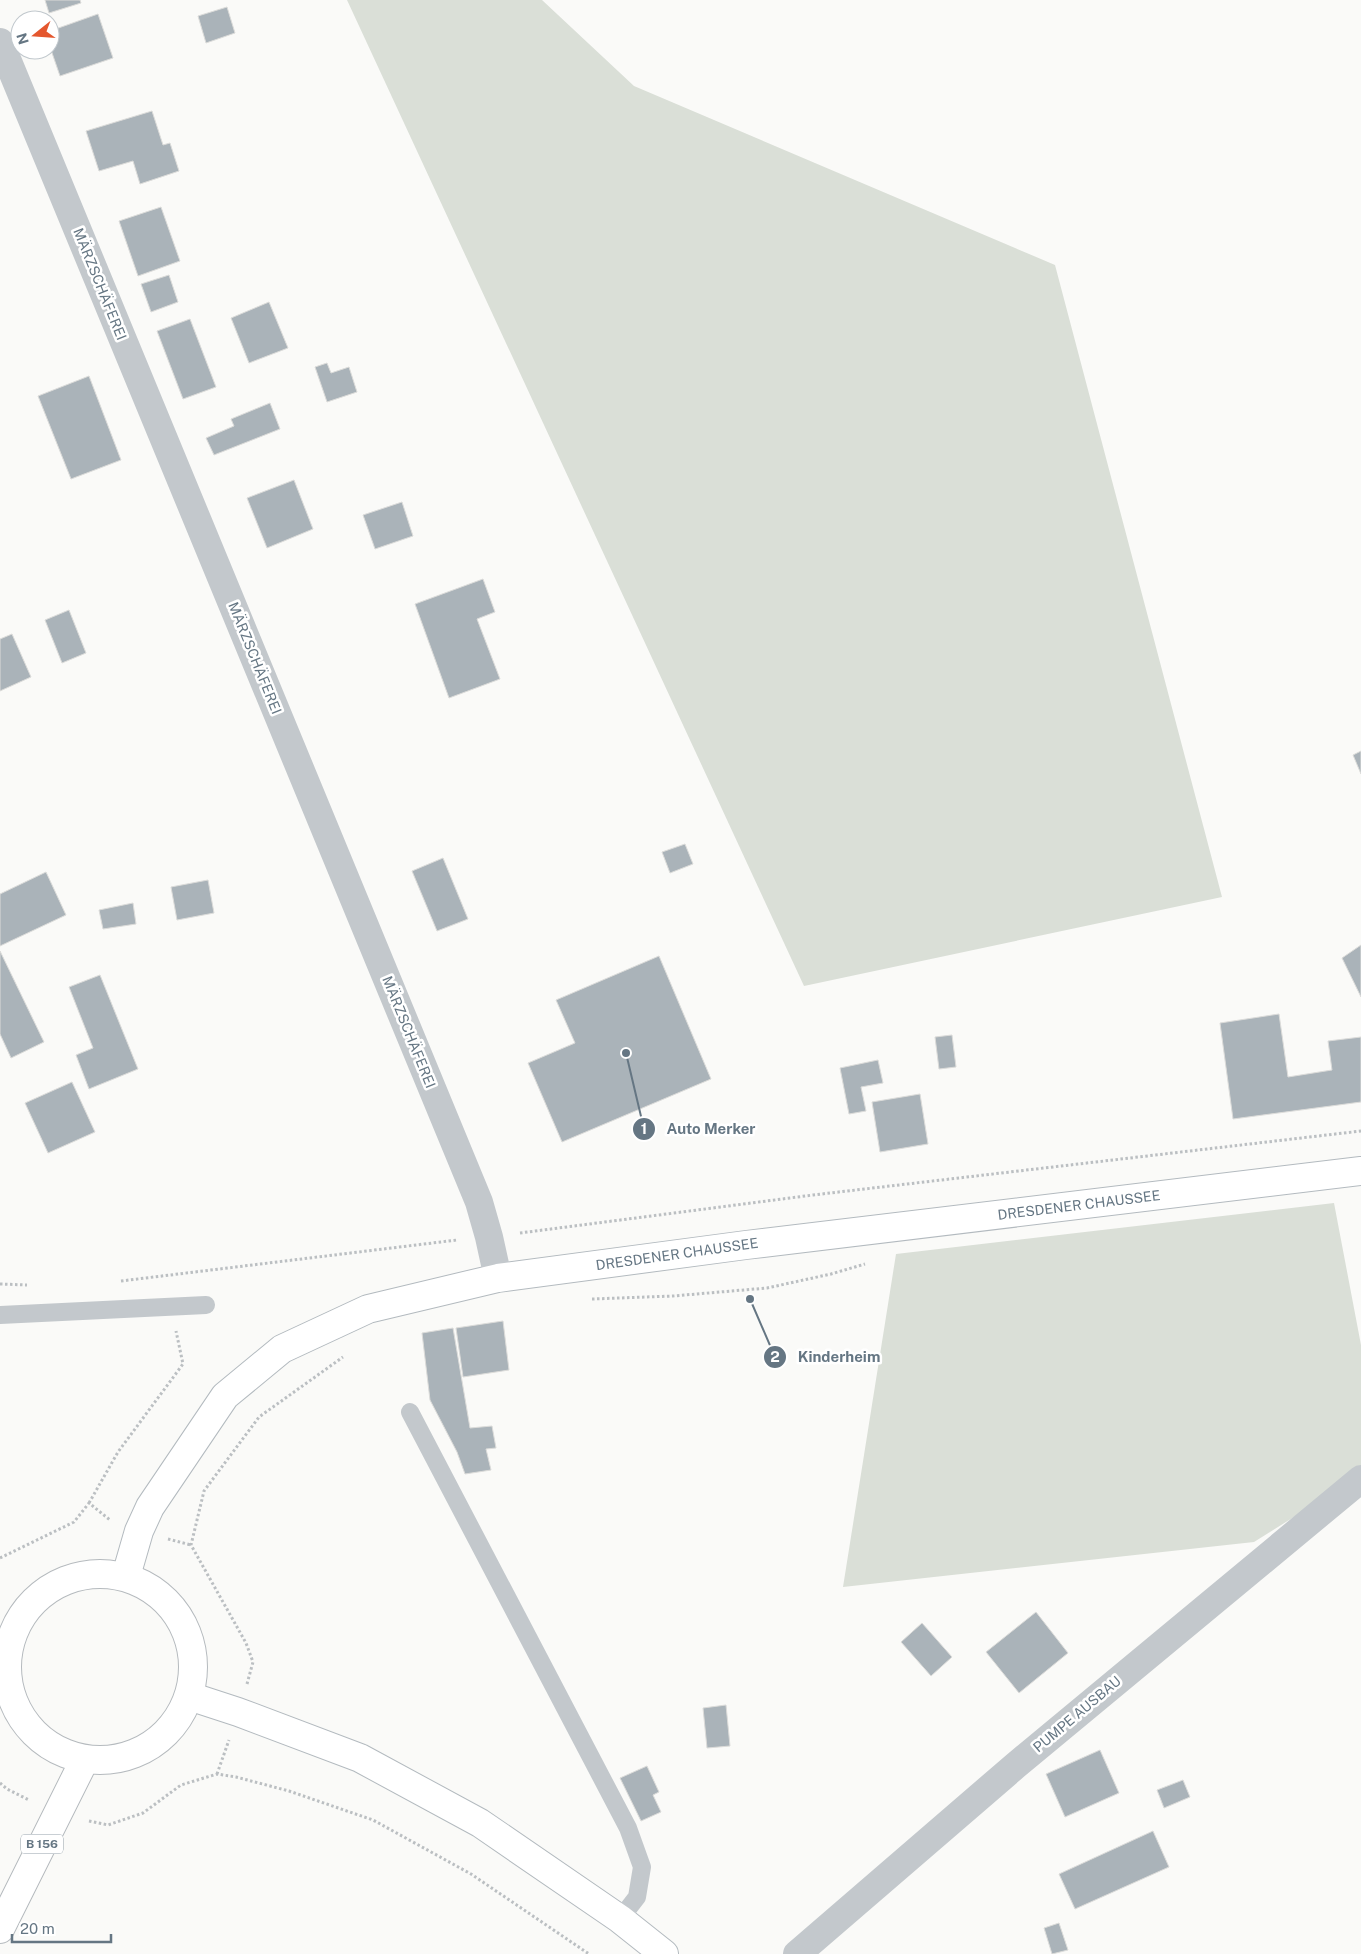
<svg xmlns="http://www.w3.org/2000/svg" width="1361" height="1954" font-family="'Public Sans',sans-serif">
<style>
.green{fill:#dadfd7}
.building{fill:#aab3b9;stroke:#dcdcda}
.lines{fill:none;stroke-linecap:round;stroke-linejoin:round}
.secondary-casing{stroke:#b3babf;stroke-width:30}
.primary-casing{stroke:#b5babe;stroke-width:30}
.path{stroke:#bbbfc2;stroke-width:3;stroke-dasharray:2.5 2.5;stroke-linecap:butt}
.lane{stroke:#c3c8cc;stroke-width:18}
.street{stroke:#c3c8cc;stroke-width:28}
.secondary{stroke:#fff;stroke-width:28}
.primary{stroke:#fff;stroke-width:28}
.labels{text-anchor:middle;stroke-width:5;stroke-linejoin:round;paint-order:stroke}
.shield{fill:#fff;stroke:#939fa8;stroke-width:1}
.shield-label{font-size:12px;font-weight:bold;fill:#657683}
.street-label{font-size:14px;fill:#657683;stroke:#fff}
.leader{fill:none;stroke:#657683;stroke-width:2}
.callout-dot{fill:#657683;stroke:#fff;stroke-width:2}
.mark-label{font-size:15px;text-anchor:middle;font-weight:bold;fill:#fff}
.callout-label{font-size:15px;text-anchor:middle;font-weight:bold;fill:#657683;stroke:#fff;stroke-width:5;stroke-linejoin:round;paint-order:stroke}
</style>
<rect width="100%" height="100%" fill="#fafaf8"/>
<path class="green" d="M347,0H542L634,86L1055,265L1222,897L804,986Z
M1334,1203L1361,1345V1475L1254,1542L843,1587L896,1254Z"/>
<path class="building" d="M45,0H80L81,3L49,13Z
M227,7L235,33L206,43L198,16Z
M98,14L113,58L60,76L50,47V31Z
M152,111L163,145L170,143L179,171L140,184L133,161L99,171L86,131Z
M161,207L180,261L138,276L119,221Z
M169,275L178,302L151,312L141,284Z
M269,302L288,348L249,363L231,318Z
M190,319L216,387L183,399L157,331Z
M327,363L331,373L349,367L357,392L327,402L315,367Z
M89,376L121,460L71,479L38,396Z
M270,403L280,429L214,455L206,438L234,426L231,419Z
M294,480L313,529L267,548L247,498Z
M402,502L413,536L375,549L363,515Z
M483,579L495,612L477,619L500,679L449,698L415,604Z
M69,610L86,653L62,663L45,620Z
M12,634L31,677L0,691V639Z
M1361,751V774L1353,755Z
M685,844L693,864L670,873L662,852Z
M443,858L468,919L437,931L412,871Z
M46,872L66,915L0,946V894Z
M208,880L214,913L177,920L171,887Z
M133,903L136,924L103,929L99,910Z
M1361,945V997L1342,958Z
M0,951L44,1042L11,1058L0,1034Z
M659,956L711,1079L562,1142L528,1063L575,1043L556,1000Z
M100,975L138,1069L89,1089L76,1055L93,1048L69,987Z
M1279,1014L1288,1077L1332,1070L1328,1041L1361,1037V1102L1233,1119L1220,1023Z
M952,1035L956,1067L939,1069L935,1037Z
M878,1060L883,1083L861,1087L866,1111L849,1114L840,1068Z
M72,1082L95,1132L48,1153L25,1103Z
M920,1094L928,1144L880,1152L872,1102Z
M503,1321L509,1370L463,1377L456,1328Z
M453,1328L470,1428L492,1426L496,1448L486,1449L491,1470L465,1474L457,1452L430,1400L422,1333Z
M1036,1612L1068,1653L1019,1693L986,1652Z
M922,1623L952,1657L931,1676L901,1642Z
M726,1705L730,1746L707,1748L703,1708Z
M1100,1750L1119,1793L1065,1817L1046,1774Z
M647,1766L659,1792L653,1795L661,1812L641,1821L620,1778Z
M1183,1780L1190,1797L1164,1808L1157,1790Z
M1153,1831L1169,1867L1075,1909L1059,1874Z
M1059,1923L1068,1950L1052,1954L1044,1928Z"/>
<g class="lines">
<g class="secondary-casing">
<path id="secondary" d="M126,1576L139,1531L150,1507L225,1396L282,1349L368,1309L498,1278L746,1245L1361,1171
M189,1696L238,1712L360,1758L480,1823L620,1919L664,1954"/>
</g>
<g class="primary-casing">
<path id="primary" d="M7 1667a93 93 0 1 1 186 0a93 93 0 1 1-186 0Z
M0,1929L85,1759"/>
</g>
<path class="path" d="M520,1233L813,1195L1361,1131
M121,1281L457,1240
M0,1284L27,1285
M592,1299L673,1296L767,1288L831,1274L865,1264
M89,1503L118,1452L183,1364L176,1331
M168,1539L191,1545
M0,1558L74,1522L89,1503L110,1520
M247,1684L253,1662L246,1643L191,1545L204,1491L259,1417L343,1357
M217,1774L229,1740
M0,1783L7,1789L29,1800
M89,1821L108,1825L143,1813L181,1785L217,1774L236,1777L289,1791L373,1820L471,1874L589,1954"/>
<path class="lane" d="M0,1315L206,1305
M410,1412L628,1828L642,1867L637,1897L620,1919"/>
<path class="street" d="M0,42L479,1202L489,1237L498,1278
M797,1954L1015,1766L1361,1479"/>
<use href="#secondary" class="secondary"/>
<use href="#primary" class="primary"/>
</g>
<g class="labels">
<rect class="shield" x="21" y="1834.5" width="42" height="19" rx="4"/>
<g class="shield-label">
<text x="42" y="1848">B 156</text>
</g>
<g class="street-label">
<text transform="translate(100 284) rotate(68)" y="5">MÄRZSCHÄFEREI</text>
<text transform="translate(255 658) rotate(68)" y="5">MÄRZSCHÄFEREI</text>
<text transform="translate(409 1032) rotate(68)" y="5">MÄRZSCHÄFEREI</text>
<text transform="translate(1079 1205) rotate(-7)" y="5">DRESDENER CHAUSSEE</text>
<text transform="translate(677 1254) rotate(-8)" y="5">DRESDENER CHAUSSEE</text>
<text transform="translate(1077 1714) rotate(-40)" y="5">PUMPE AUSBAU</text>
</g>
</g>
<path class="leader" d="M626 1053L644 1129M750 1299L775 1357"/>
<g class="callout-dot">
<circle cx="626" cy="1053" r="5"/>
<circle cx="750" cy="1299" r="5"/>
<circle cx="644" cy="1129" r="12"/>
<circle cx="775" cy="1357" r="12"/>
</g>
<g class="mark-label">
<text x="644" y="1134">1</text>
<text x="775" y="1362">2</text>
</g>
<g class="callout-label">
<text x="711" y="1134">Auto Merker</text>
<text x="839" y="1362">Kinderheim</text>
</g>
<g transform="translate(35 35) rotate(253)"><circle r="24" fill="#ffffff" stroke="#c1c8cd"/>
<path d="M0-4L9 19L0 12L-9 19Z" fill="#e4572e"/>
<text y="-8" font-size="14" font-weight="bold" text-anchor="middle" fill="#657683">N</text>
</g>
<path d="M12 1934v8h99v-8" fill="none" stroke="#657683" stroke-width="2.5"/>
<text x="20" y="1934" font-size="15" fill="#657683" stroke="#ffffff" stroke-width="4" paint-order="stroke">20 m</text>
</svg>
